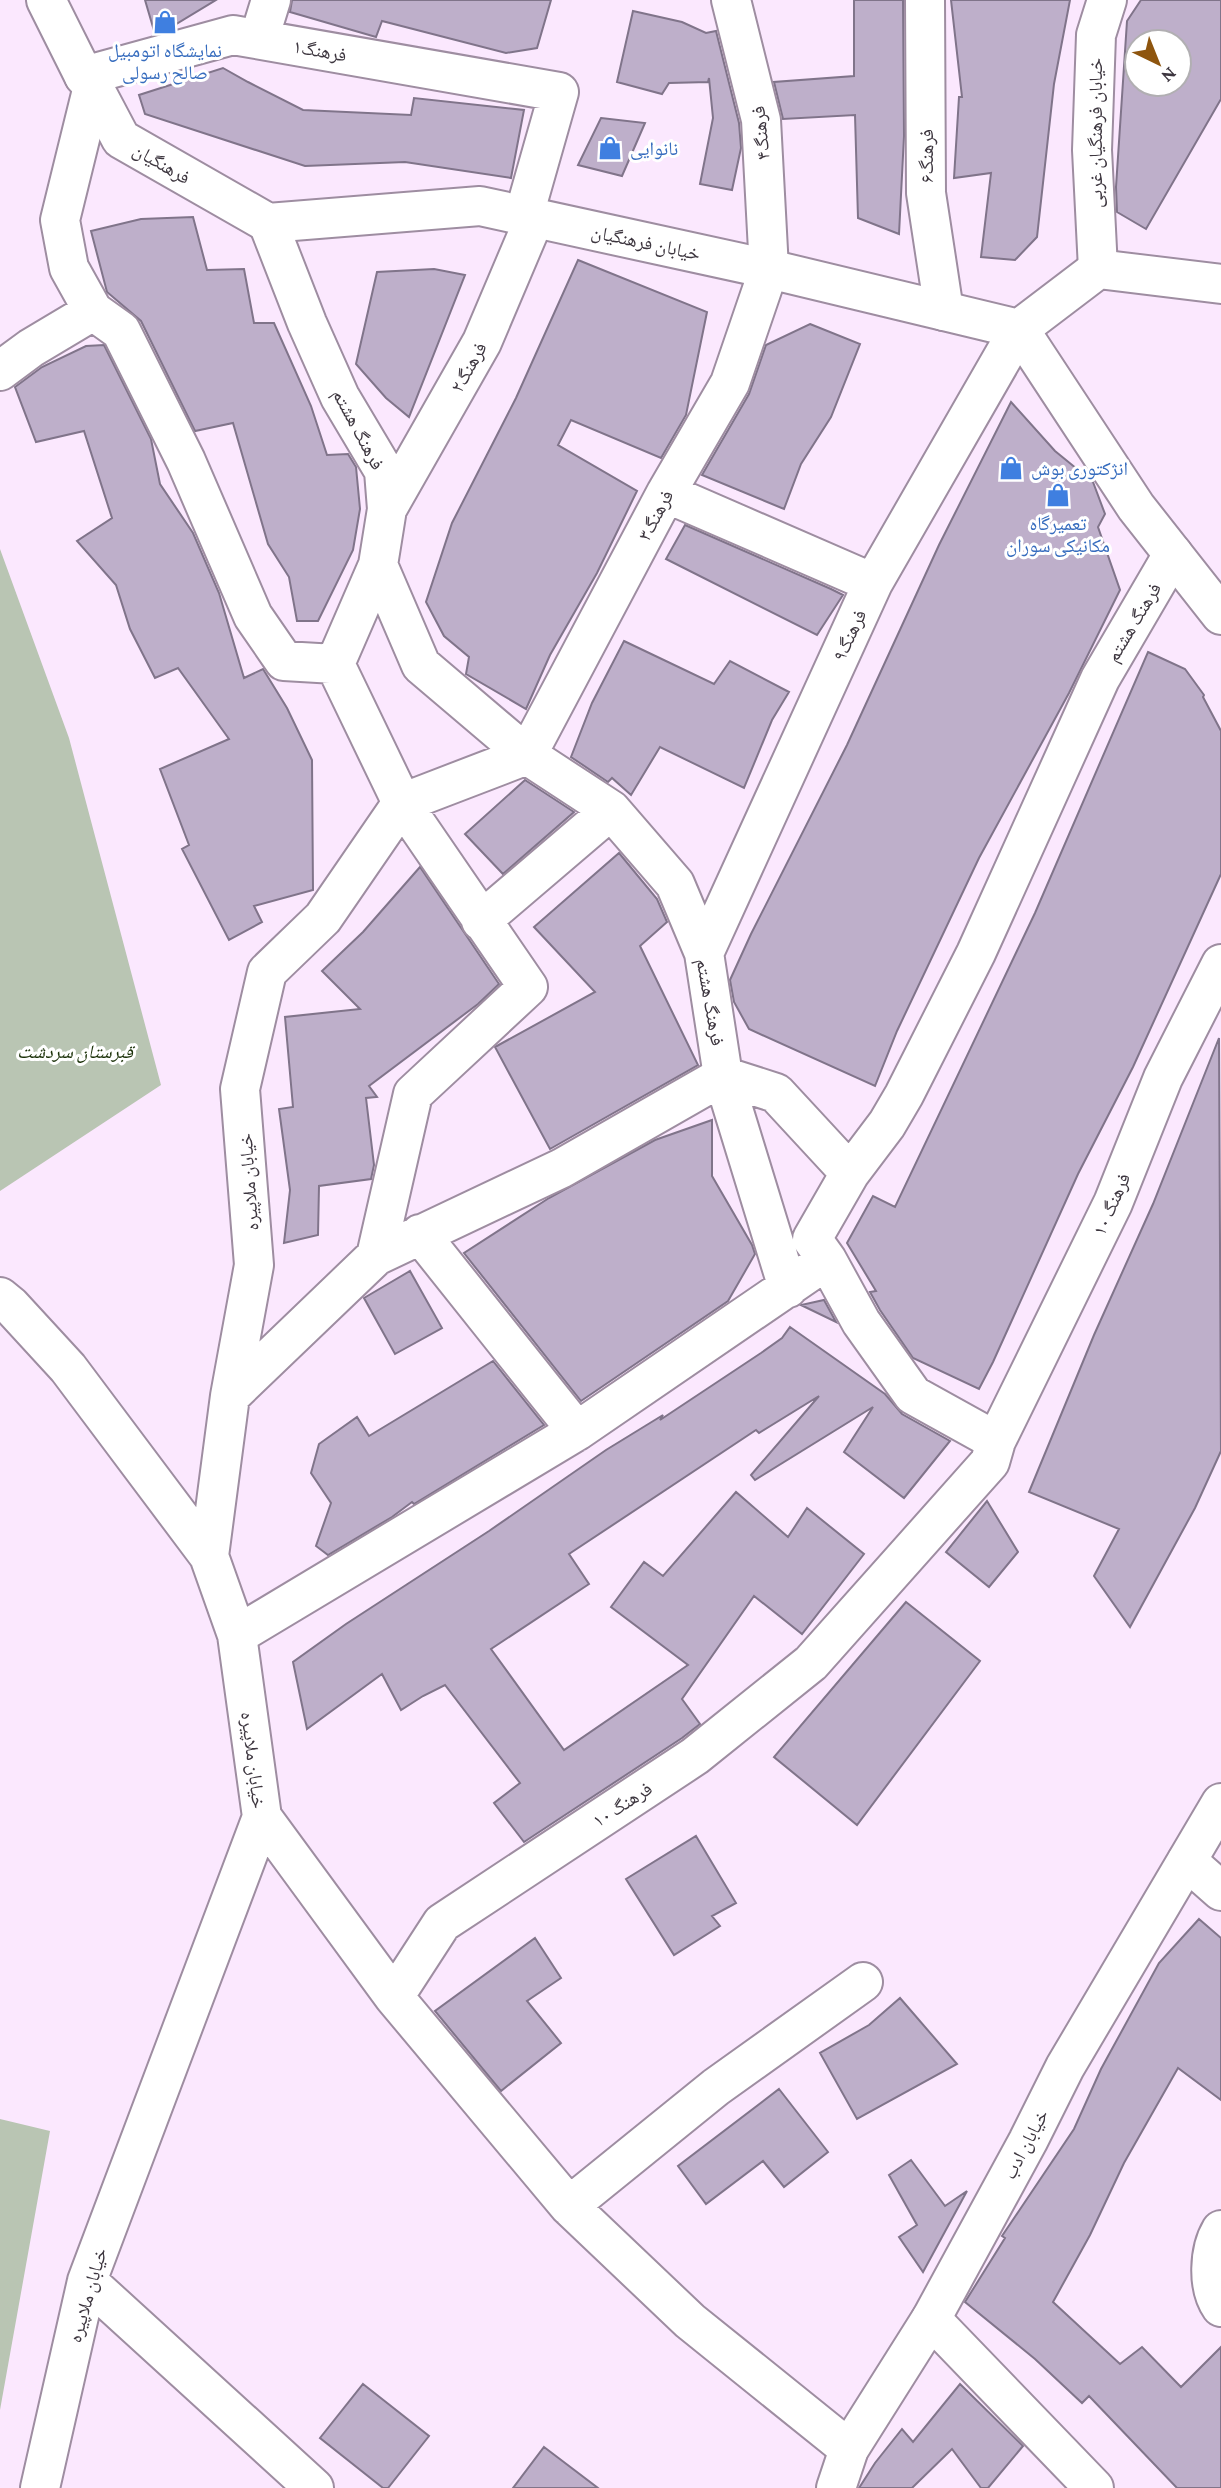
<svg xmlns="http://www.w3.org/2000/svg" width="1221" height="2488" font-family="'Crimson Pro','Noto Naskh Arabic',serif">
<style>
.green{fill:#b9c5b3}
.building{fill:#beafca;stroke:#80748a;stroke-width:2;fill-rule:evenodd}
.lines{fill:none;stroke-linecap:round;stroke-linejoin:round}
.minor-casing{stroke:#9e8da1;stroke-width:42}
.tertiary-casing{stroke:#9e8da1;stroke-width:42}
.minor{stroke:#fff;stroke-width:38}
.tertiary{stroke:#fff;stroke-width:38}
.labels{text-anchor:middle;stroke-width:6;stroke-linejoin:round;paint-order:stroke}
.shop-label{font-size:19px;fill:#366cbe;stroke:#fff}
.street-label{font-size:19px;fill:#3d363f;stroke:#fff}
.park-label{font-size:19px;font-style:italic;fill:#1a3108;stroke:#fff}
</style>
<rect width="100%" height="100%" fill="#fbe8fe"/>
<path class="green" d="M0,549L69,738L161,1085L0,1191Z
M0,2119L50,2131L0,2410Z"/>
<path class="building" d="M145,0H216L163,32L155,34Z
M292,0H551L537,48L506,53L382,21L376,37L290,12Z
M854,0H903L904,136L899,234L858,218L855,115L783,119L774,82L854,76Z
M951,0H1070L1054,84L1037,237L1015,260L981,257L991,173L954,178L959,97H962Z
M1141,0H1221V99L1146,229L1117,212L1116,187L1127,21ZM1137,42H1179V84H1137Z
M633,11L682,22L706,33L716,31L739,123L741,148L732,190L700,184L713,118L709,78L708,82L669,83L662,94L617,82Z
M223,68L248,82L303,110L411,115L414,98L524,110L511,178L405,162L305,166L145,114L139,95Z
M601,118L645,123L622,176L578,165Z
M193,217L207,270L244,269L254,323H274L311,406L327,455L348,454L356,467L360,509L353,550L318,621H297L289,577L268,544L233,423L195,431L141,321L107,292L91,231L141,219Z
M578,260L707,312L686,415L661,458L571,420L558,445L637,491L597,573L550,655L526,709L466,674L469,657L444,636L426,602L452,523L516,398Z
M434,269L465,275L409,417L386,398L356,364L377,272Z
M810,324L860,344L831,417L801,464L784,509L702,475L749,394L766,345Z
M104,345L151,439L160,484L193,533L219,593L244,678L263,669L287,708L312,760L313,890L254,906L262,922L229,940L182,849L189,845L160,769L229,739L178,668L155,678L130,629L116,585L77,541L112,518L84,431L36,442L15,387L42,367L86,346Z
M1011,402L1055,451L1093,482L1105,514L1098,527L1120,590L1069,693L979,858L897,1031L875,1086L749,1029L734,1002L730,980L751,934L847,745L939,545Z
M685,525L831,589L843,595L817,635L666,559Z
M624,641L714,684L730,661L789,692L772,720L744,788L660,747L631,795L612,778L608,782L571,757L592,703Z
M1148,652L1185,669L1204,695L1203,697L1221,731V874L1133,1067L1078,1174L993,1362L979,1389L913,1358L880,1310L870,1292L876,1291L847,1243L873,1196L895,1207L1035,913Z
M525,780L574,812L503,874L465,834Z
M619,853L657,899L667,922L640,946L698,1065L550,1149L495,1047L595,992L534,927Z
M420,867L499,984L478,1004L369,1086L377,1097L366,1098L374,1165L371,1179L319,1186L318,1235L284,1243L290,1190L279,1109L293,1107L285,1017L360,1009L322,971L363,932Z
M1219,1038L1221,1451L1195,1508L1130,1627L1094,1576L1119,1529L1029,1492L1094,1335L1153,1204Z
M712,1120V1176L752,1245L755,1254L728,1301L581,1401L464,1253L549,1198L655,1140Z
M410,1271L442,1328L395,1354L364,1298Z
M824,1300L836,1322L801,1305Z
M790,1327L885,1394L902,1414L950,1441L904,1498L844,1452L873,1407L755,1480L751,1475L819,1396L759,1433L756,1430L569,1554L589,1584L491,1649L564,1750L688,1665L611,1607L644,1562L663,1576L736,1492L788,1537L807,1508L864,1554L802,1634L754,1596L682,1699L700,1724L682,1738L524,1842L494,1803L520,1783L445,1685L423,1696L401,1710L382,1674L307,1729L293,1662L346,1624L489,1531L606,1450L663,1415L660,1420L761,1353L782,1338Z
M493,1361L544,1425L414,1504L412,1502L392,1517L328,1555L316,1546L331,1503L311,1473L319,1444L357,1417L369,1436Z
M987,1501L1018,1552L989,1587L946,1552Z
M906,1602L980,1661L857,1825L774,1757Z
M696,1836L736,1903L712,1916L720,1926L674,1955L626,1879Z
M1199,1919L1221,1938V2100L1178,2068L1124,2163L1090,2235L1053,2302L1120,2364L1142,2347L1181,2387L1221,2347V2488H1177L1089,2396L1082,2403L1035,2359L965,2302L1005,2238L1002,2236L1074,2129L1101,2069L1159,1963Z
M535,1938L561,1978L527,2001L561,2043L501,2091L435,2011Z
M900,1998L957,2064L857,2119L820,2053L869,2025Z
M779,2089L828,2152L784,2187L763,2161L706,2204L678,2166Z
M911,2160L945,2206L967,2191L923,2272L899,2237L917,2225L889,2175Z
M363,2384L429,2436L388,2488H383L320,2438Z
M960,2384L1023,2446L988,2488H981L952,2449L912,2488H859L875,2463L902,2429L913,2442Z
M544,2447L598,2488H513Z"/>
<g class="lines">
<g class="minor-casing">
<path id="minor" d="M925,0L926,193L944,311
M259,39L271,0
M84,76L233,35L559,92L524,215
M93,86L60,220L69,268L93,311L121,331L186,461L253,616L284,661L335,664
M268,223L307,323L340,397L384,471L387,509L378,565L421,665L527,755L611,810L675,884L704,953L723,1076L776,1093L850,1173L887,1124L904,1095L976,953L1100,679L1173,554
M1098,269L1092,150L1096,35L1107,0
M0,371L31,348L93,311
M666,493L873,583
M387,509L482,342L535,217
M481,921L611,810
M704,953L873,583L1019,329
M850,1173L812,1239L827,1260L861,1322L913,1395L996,1441L1113,1203L1163,1078L1221,964
M420,1234L577,1431
M376,1256L562,1168L723,1076L788,1288
M0,1297L11,1306L68,1368L209,1556
M230,1396L376,1256L413,1094L528,987L402,803L527,755L666,493L730,383L769,269L761,120L731,0
M237,1635L577,1431L827,1260
M262,1817L394,1997L442,1923L695,1756L811,1663L990,1462L996,1441
M1187,1861L1221,1891
M394,1997L569,2206L690,2321L849,2449
M569,2206L716,2087L863,1982
M1221,2230C1209,2250 1207,2287 1221,2307
M87,2281L314,2488
M931,2319L1094,2488
M40,2488L87,2281L262,1817L237,1635L209,1556L230,1396L254,1265L240,1089L267,972L323,918L402,803L335,664L378,565"/>
</g>
<g class="tertiary-casing">
<path id="tertiary" d="M46,0L84,76L93,86L121,139L268,223L480,206L769,269L1019,329
M1019,329L1136,507L1221,615
M1019,329L1098,269L1221,284
M836,2488L849,2449L931,2319L1028,2141L1065,2067L1221,1803"/>
</g>
<use href="#minor" class="minor"/>
<use href="#tertiary" class="tertiary"/>
</g>
<defs>
<g id="shop-bare" transform="scale(1.89)"><path d="M-5-2.5h2.3a2.7 3.5 0 0 1 5.4 0H5L5.5 6h-11ZM-1.5-2.5h3a1.5 2.3 0 0 0-3 0Z" fill="#3f7fe0" stroke="#fff" stroke-width="2.5" paint-order="stroke"/></g>
</defs>
<g fill-rule="evenodd">
<use href="#shop-bare" x="165" y="22"/>
<use href="#shop-bare" x="610" y="148"/>
<use href="#shop-bare" x="1011" y="468"/>
<use href="#shop-bare" x="1058" y="495"/>
</g>
<g class="labels">
<g class="shop-label">
<text x="165" y="57">نمایشگاه اتومبیل<tspan x="165" dy="22">صالح رسولی</tspan></text>
<text x="630" y="155" text-anchor="start">نانوایی</text>
<text x="1031" y="475" text-anchor="start">انژکتوری بوش</text>
<text x="1058" y="530">تعمیرگاه<tspan x="1058" dy="22">مکانیکی سوران</tspan></text>
</g>
<g class="street-label">
<text transform="translate(320 50) rotate(10)" y="7">فرهنگ۱</text>
<text transform="translate(760 133) rotate(-96)" y="7">فرهنگ۴</text>
<text transform="translate(1095 133) rotate(-90)" y="7">خیابان فرهنگیان غربی</text>
<text transform="translate(926 156) rotate(-90)" y="7">فرهنگ۶</text>
<text transform="translate(162 163) rotate(30)" y="7">فرهنگیان</text>
<text transform="translate(646 242) rotate(12)" y="7">خیابان فرهنگیان</text>
<text transform="translate(468 367) rotate(-61)" y="7">فرهنگ۲</text>
<text transform="translate(359 429) rotate(62)" y="7">فرهنگ هشتم</text>
<text transform="translate(655 515) rotate(-62)" y="7">فرهنگ۳</text>
<text transform="translate(1133 622) rotate(-59)" y="7">فرهنگ هشتم</text>
<text transform="translate(849 635) rotate(-65)" y="7">فرهنگ۹</text>
<text transform="translate(711 1002) rotate(80)" y="7">فرهنگ هشتم</text>
<text transform="translate(248 1182) rotate(-94)" y="7">خیابان ملاپیره</text>
<text transform="translate(1111 1204) rotate(-66)" y="7">فرهنگ ۱۰</text>
<text transform="translate(254 1760) rotate(83)" y="7">خیابان ملاپیره</text>
<text transform="translate(622 1804) rotate(-33)" y="7">فرهنگ ۱۰</text>
<text transform="translate(1025 2144) rotate(-62)" y="7">خیابان ادب</text>
<text transform="translate(87 2295) rotate(-74)" y="7">خیابان ملاپیره</text>
</g>
<g class="park-label">
<text x="75" y="1058">قبرستان سردشت</text>
</g>
</g>
<g transform="translate(1158 63) rotate(137)"><circle r="33" fill="#ffffff" stroke="#b1afb2" stroke-width="2"/>
<path d="M0-5L12 26L0 18L-12 26Z" fill="#8e550e"/>
<text y="-10" font-size="19" font-weight="bold" text-anchor="middle" fill="#3d363f">N</text>
</g>
</svg>
